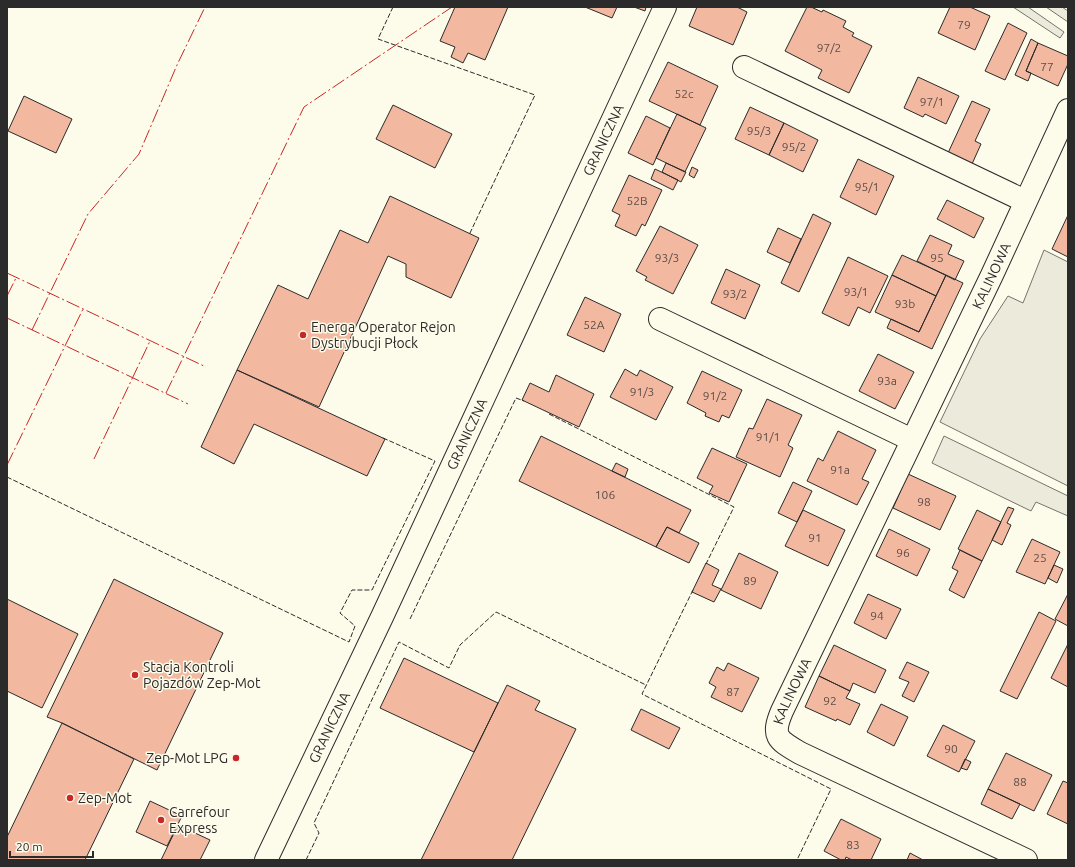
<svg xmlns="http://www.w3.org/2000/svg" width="1075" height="867" font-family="Ubuntu,sans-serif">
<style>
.green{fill:#ecebdb;stroke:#74746e}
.building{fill:#f2b8a0;stroke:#2b2b2b}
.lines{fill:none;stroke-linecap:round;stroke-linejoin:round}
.minor-casing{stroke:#2b2b2b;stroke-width:24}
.minor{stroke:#fdfbea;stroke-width:22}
.fence{stroke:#2b2b2b;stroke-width:1;stroke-dasharray:5 2;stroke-linecap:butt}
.power{stroke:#c62828;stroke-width:1;stroke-dasharray:14 3 2 3;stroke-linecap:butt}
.poi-dot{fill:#c62828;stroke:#fdfbea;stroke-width:1.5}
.labels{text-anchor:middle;stroke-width:3;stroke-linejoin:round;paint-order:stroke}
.number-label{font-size:12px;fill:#5d4e48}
.street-label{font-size:14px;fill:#2b2b2b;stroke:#fdfbea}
.poi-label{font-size:14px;fill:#2b2b2b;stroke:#fdfbea;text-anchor:start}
</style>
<rect width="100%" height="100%" fill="#fdfbea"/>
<path class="green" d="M1013,7H1028L1064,32L1060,38Z
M1046,7H1062L1068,11V22Z
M1044,250L1068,262V486L940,422L980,339L1008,296L1023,303Z
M944,436L1068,496V516L1036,502L1031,511L932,463Z"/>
<path class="building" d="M455,7H508L485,60L468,53L463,63L451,57L455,47L440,41Z
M585,7H617L612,18Z
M634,7H646L645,11Z
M697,7H737L747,12L733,45L689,26Z
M807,7H811L822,12L823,10L846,21L843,27L854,33L852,36L872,46L849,93L818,78L822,70L785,51Z
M950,7H970L990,16L975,50L938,33Z
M1008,23L1027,33L1005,80L985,71Z
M1031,39L1038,43L1026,71L1031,73L1028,81L1015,75Z
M1038,43L1068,56V64L1058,86L1026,71Z
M668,62L718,86L700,125L649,101Z
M918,77L959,96L946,124L925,114L923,117L904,108Z
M24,96L72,119L56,153L8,131Z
M972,101L990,109L975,141L981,144L972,164L948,153Z
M393,105L452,134L435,168L376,139Z
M750,107L784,123L769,155L735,139Z
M677,114L706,128L685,172L656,158Z
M646,116L670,128L653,165L628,153Z
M784,123L818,140L803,172L769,155Z
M858,159L894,176L876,215L840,197Z
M666,163L686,172L681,182L662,172Z
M692,167L698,170L694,178L689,175Z
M655,169L678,180L673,190L651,179Z
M629,175L662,190L645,226L642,224L636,236L615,226L620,215L612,211Z
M390,196L479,238L451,298L406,277V264L388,256L319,407L237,370L278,285L308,299L340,230L368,243Z
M947,200L984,218L974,238L937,219Z
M813,214L831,223L799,292L781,283Z
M1068,215V257L1052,249Z
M660,226L698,245L673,294L645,280L647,277L636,271Z
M778,228L801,239L790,263L767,252Z
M930,235L952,245L948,254L964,261L955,280L917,261Z
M902,255L946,275L936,296L892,275Z
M848,257L888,276L870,313L858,307L849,326L822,313Z
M726,269L760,285L745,319L711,303Z
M892,275L936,296L919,332L875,312Z
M946,275L963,283L932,349L887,328L891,319L919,332Z
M585,297L621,314L604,352L567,335Z
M878,354L914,372L895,409L859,391Z
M625,369L637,376L640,370L673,387L656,420L610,397Z
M237,370L385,439L367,476L254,424L234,464L201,447Z
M702,371L742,390L729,418L722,415L719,422L705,416L706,413L687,403Z
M556,375L594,394L579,427L522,400L530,383L549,392Z
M767,399L802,415L788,445L793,448L780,477L736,457L749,428L753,429Z
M838,431L876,450L862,479L869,482L857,505L807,481L818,458L823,461Z
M541,436L691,510L679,533L667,527L656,547L519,481Z
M712,448L747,464L729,502L709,493L713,486L697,478Z
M616,463L628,469L625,477L612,471Z
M908,474L956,496L940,530L893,508Z
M793,482L812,491L797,522L778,513Z
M1008,507L1014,509L1007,523L1011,525L1002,545L992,540Z
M803,510L845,530L828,566L785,546Z
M977,510L1001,522L982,561L958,549Z
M667,527L699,543L689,563L656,547Z
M889,529L930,549L917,576L876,556Z
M1032,539L1060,552L1045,584L1016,572Z
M960,550L982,561L964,598L949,590L958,571L952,568Z
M739,553L778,572L761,609L721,590Z
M706,563L719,570L712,585L721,589L714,602L692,592Z
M1054,565L1063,569L1057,583L1048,578Z
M114,579L223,633L157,770L62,723L47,717Z
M868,594L901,609L886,639L854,623Z
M1068,594V626L1055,619Z
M7,599L78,634L42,708L7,691Z
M1039,612L1056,621L1017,699L1000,691Z
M1068,644V687L1051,678Z
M834,645L886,670L875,693L853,683L850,691L819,676Z
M404,658L498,703L474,752L380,708Z
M907,662L929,672L914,702L902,696L909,682L899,678Z
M728,663L759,678L742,712L711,697L716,687L709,683L717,667L724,671Z
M819,676L850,691L846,698L860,704L850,725L837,719L836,721L805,707Z
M507,685L540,701L535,710L576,729L512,860H421Z
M881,704L908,717L894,746L867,732Z
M641,709L680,728L669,749L631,730Z
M62,723L134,759L85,860H7V837Z
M943,725L975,741L959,772L927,756Z
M1006,753L1052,775L1034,811L988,789Z
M965,759L971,762L967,770L961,768Z
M1063,781L1068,783V824L1047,814Z
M988,789L1020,804L1012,819L981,804Z
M150,801L182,816L167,846L136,832Z
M841,819L881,839L871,860H852L846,857L845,860H841L824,851Z
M178,825L210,840L200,860H161Z
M910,853L923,860H907Z"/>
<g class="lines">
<g class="minor-casing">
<g id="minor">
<path d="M744,67L1025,201"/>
<path d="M660,319L912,440"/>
<path id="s1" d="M266,860L382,617L665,7"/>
<path id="s2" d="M1026,860L800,753C778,740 771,737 782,711L992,275L1068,110"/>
</g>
</g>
<use href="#minor" class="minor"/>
<path class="fence" d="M393,7L378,39L535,95L470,233L472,234
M549,414L734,507L706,564
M7,477L349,642L355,626L340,613L352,590H372L435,461L383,438
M693,590L642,694L831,789L797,860
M410,619L516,398L524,401
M306,860L319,833L314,823L399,642L449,668L460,645L496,612L646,685"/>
<path class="power" d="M7,273L206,367
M7,296L16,278
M7,318L188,404
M32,330L88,214L139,154L177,65L205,7
M166,393L304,107L452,7
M94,459L150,341
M7,465L83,309"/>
</g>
<g class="poi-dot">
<circle cx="303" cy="335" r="4"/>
<circle cx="135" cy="675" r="4"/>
<circle cx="236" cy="758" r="4"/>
<circle cx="70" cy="798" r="4"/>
<circle cx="161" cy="820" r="4"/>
</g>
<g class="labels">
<g class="number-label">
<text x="964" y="29">79</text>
<text x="829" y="52">97/2</text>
<text x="1047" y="71">77</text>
<text x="684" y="98">52c</text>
<text x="932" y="106">97/1</text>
<text x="759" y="135">95/3</text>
<text x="794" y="151">95/2</text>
<text x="867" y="191">95/1</text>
<text x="637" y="205">52B</text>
<text x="667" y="262">93/3</text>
<text x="937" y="262">95</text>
<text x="856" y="296">93/1</text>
<text x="735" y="298">93/2</text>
<text x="905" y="308">93b</text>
<text x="594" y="329">52A</text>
<text x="887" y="385">93a</text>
<text x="642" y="396">91/3</text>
<text x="715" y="400">91/2</text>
<text x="768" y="441">91/1</text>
<text x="840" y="474">91a</text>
<text x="605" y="499">106</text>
<text x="924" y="506">98</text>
<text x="815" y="542">91</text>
<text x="903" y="557">96</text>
<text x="1040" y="562">25</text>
<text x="750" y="585">89</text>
<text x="877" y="620">94</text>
<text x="733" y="696">87</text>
<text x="830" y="705">92</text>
<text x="951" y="753">90</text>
<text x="1020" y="786">88</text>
<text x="853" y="849">83</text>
</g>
<g class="street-label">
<text dy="5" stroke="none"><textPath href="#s1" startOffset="795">GRANICZNA</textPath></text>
<text dy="5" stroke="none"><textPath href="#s2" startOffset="787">KALINOWA</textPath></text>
<text dy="5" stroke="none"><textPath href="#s1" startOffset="471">GRANICZNA</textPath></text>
<text dy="5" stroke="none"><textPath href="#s2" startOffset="326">KALINOWA</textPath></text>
<text dy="5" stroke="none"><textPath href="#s1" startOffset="147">GRANICZNA</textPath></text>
</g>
<g class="poi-label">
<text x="311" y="332">Energa Operator Rejon<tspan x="311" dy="16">Dystrybucji Płock</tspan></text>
<text x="143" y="672">Stacja Kontroli<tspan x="143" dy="16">Pojazdów Zep-Mot</tspan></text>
<text x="228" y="763" text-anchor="end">Zep-Mot LPG</text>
<text x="78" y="803">Zep-Mot</text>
<text x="169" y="817">Carrefour<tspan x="169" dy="16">Express</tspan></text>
</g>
</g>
<rect width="1075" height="867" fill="none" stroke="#2b2b2b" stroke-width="16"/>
<path d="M10 851v6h83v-6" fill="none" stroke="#2b2b2b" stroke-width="2"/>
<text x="16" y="851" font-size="12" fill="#2b2b2b" stroke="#fdfbea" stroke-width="3" paint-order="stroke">20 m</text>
</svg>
